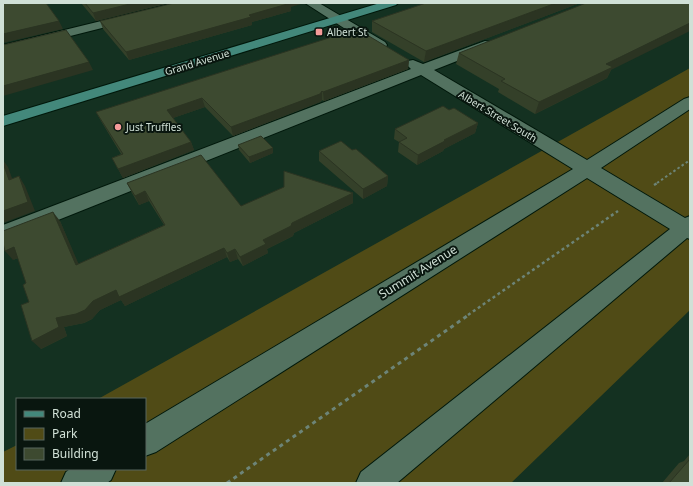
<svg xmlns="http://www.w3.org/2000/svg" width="693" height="486" font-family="'Noto Sans',sans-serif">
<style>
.green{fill:#504b16}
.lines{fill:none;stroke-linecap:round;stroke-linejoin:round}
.minor-casing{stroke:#00180b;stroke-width:2}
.major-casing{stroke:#00180b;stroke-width:2}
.path-far2{stroke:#6d8477;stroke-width:2;stroke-dasharray:2.5 2.5;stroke-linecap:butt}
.path-far1{stroke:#6d8477;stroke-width:2.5;stroke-dasharray:3 3;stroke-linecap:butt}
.path{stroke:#6d8477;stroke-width:3;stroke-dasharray:4 4;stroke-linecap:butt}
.minor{fill:#537260;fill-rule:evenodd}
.major{fill:#43887b;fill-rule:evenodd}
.wall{fill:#344029}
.shaded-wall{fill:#2b3422}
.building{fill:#3d4a30;stroke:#2b3422}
.poi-dot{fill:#f59b99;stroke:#09160f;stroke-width:1.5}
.labels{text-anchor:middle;stroke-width:4;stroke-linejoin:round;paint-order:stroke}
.far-poi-label{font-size:10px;fill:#d0e0d6;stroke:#09160f;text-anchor:start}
.far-street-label{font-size:10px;fill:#d0e0d6;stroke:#09160f}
.street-label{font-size:12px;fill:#d0e0d6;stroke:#09160f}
</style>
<rect width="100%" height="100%" fill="#143121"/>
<path class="green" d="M690,68V310L511,483H3V452L17,445V469H145V399H98Z"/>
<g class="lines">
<g class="minor-casing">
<path id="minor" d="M175,3H195L193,5L3,53V45Z
M305,3H319L385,42L387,45L385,48H375Z
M485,41L490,42L492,45L490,48L434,70L587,160L684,99L690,97V109L601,168L685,218L690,216V239L687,238L397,483H356L361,472L670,229L587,178L156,452L145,456V424L573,169L421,75L3,242V225L411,69L406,64L408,61L413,60L423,64Z
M70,469H116L111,480L107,483H61L66,472Z"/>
</g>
<g class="major-casing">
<path id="major" d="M380,3H398L396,5L3,126V116Z"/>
</g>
<path class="path-far2" d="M657,183L690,160"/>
<path class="path-far1" d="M654,185L659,182
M468,315L618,211"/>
<path class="path" d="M227,483L470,314"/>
<use href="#minor" class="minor"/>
<use href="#major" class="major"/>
</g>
<path class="wall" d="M81,3H169L96,21Z
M426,3H580L424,62L372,32V21Z
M291,7V11L252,22V25L129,60L103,29L100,21Z
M459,53L611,70L607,78L535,114L498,92L499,89L456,64Z
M409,60L408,69L324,101L322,100L320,102L233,136L205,107L173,118L191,142L194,150L123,178L112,158L121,154L101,121L96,112Z
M449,110L478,123L475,133L444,149L443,151L417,165L398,152L399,142L394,139L395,129Z
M238,145L273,153L250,163L239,150Z
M352,150L388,176L387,186L363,199L319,161V151Z
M127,183L241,206L353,193V203L294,233L293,236L267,249L268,253L243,266L238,259L230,262L227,257L125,306L121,300L100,310L92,319L84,323L64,327L67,336L41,349L29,302L26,283L18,258L13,260L60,221L78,264L164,225L149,201L139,205L132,193Z
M690,454V483H662L679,463L684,461Z"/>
<path class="shaded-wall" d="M134,3H169L96,21L93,13Z
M286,3H304L291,7V11L252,22V25L129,60L126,52L249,15Z
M556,3H580L424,62L426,51Z
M59,21L63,29L3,43V34Z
M690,23V31L611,70L607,78L535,114L539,102L606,64Z
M409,60L408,69L324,101L323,92Z
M89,62L93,70L3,96V86Z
M322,91V100L320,102L233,136L231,127Z
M202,98L205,107L170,119L167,110Z
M478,123L475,133L444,149L443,151L417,165L418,155L444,140Z
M191,142L194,150L123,178L118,169Z
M273,148V153L250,163L249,157Z
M3,160L8,167L16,189L9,180L3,163Z
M19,176L25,186L35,211L3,223V211Z
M388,176L387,186L363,199V189Z
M145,191L149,201L139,205L135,196Z
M353,193V203L294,233L293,236L267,249L268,253L243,266L240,257L263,240L292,223Z
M53,212L60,221L83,274L76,265Z
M14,247L22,256L13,260L5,251Z
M224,248L227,257L125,306L121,300L100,310L92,319L84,323L64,327L67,336L41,349L32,341L56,318L116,290Z
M235,249L238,259L230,262L227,253Z"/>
<path class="building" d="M3,3H46L59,21L3,34Z
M85,3H134L93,13Z
M174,3H291L249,15L251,17L126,52L100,21Z
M426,3H556L426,51L372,21Z
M586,3H690V23L606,64L613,67L539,102L501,81L505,79L459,53Z
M357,29L409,60L323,92L322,91L320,94L231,127L202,98L167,110L191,142L118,169L112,158L123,154L96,112Z
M66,30L89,62L3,86V45Z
M443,106L449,110L454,108L478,123L444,140L445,141L418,155L399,142L407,138L395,129Z
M261,136L273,148L249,157L238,145Z
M341,141L352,150L356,149L388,176L363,189L319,151Z
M201,155L241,206L284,187V171L353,193L292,223L291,226L263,240L266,244L240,257L235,249L227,253L224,248L119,297L116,290L93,301L85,310L76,314L56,318L59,327L32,341L21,305L29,302L23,285L26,283L14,247L5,251L3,243V231L53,212L76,265L165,225L145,191L135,196L127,183Z
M3,163L9,180L19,176L28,202L3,211Z
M690,459V483H669Z"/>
<g class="poi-dot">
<rect x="315" y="28" width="8" height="8" rx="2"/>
<circle cx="118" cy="127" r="4"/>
</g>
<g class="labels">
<g class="far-poi-label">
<text x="327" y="36">Albert St</text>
<text x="126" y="131">Just Truffles</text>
</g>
<g class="far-street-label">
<text transform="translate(197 62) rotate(-17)" y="4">Grand Avenue</text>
<text transform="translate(498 116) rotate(31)" y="4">Albert Street South</text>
</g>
<g class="street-label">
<text transform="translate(418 272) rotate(-32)" y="4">Summit Avenue</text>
</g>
</g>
<rect width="693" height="486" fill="none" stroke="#d0e0d6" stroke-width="8"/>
<rect x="16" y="398" width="130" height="72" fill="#09160f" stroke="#59675f"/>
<rect x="24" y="411" width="20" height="6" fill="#43887b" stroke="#59675f"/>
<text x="52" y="418" font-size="12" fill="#d0e0d6">Road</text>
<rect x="24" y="428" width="20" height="12" fill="#504b16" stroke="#59675f"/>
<text x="52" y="438" font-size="12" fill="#d0e0d6">Park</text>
<rect x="24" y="448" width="20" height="12" fill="#3d4a30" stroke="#59675f"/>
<text x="52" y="458" font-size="12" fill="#d0e0d6">Building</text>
</svg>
